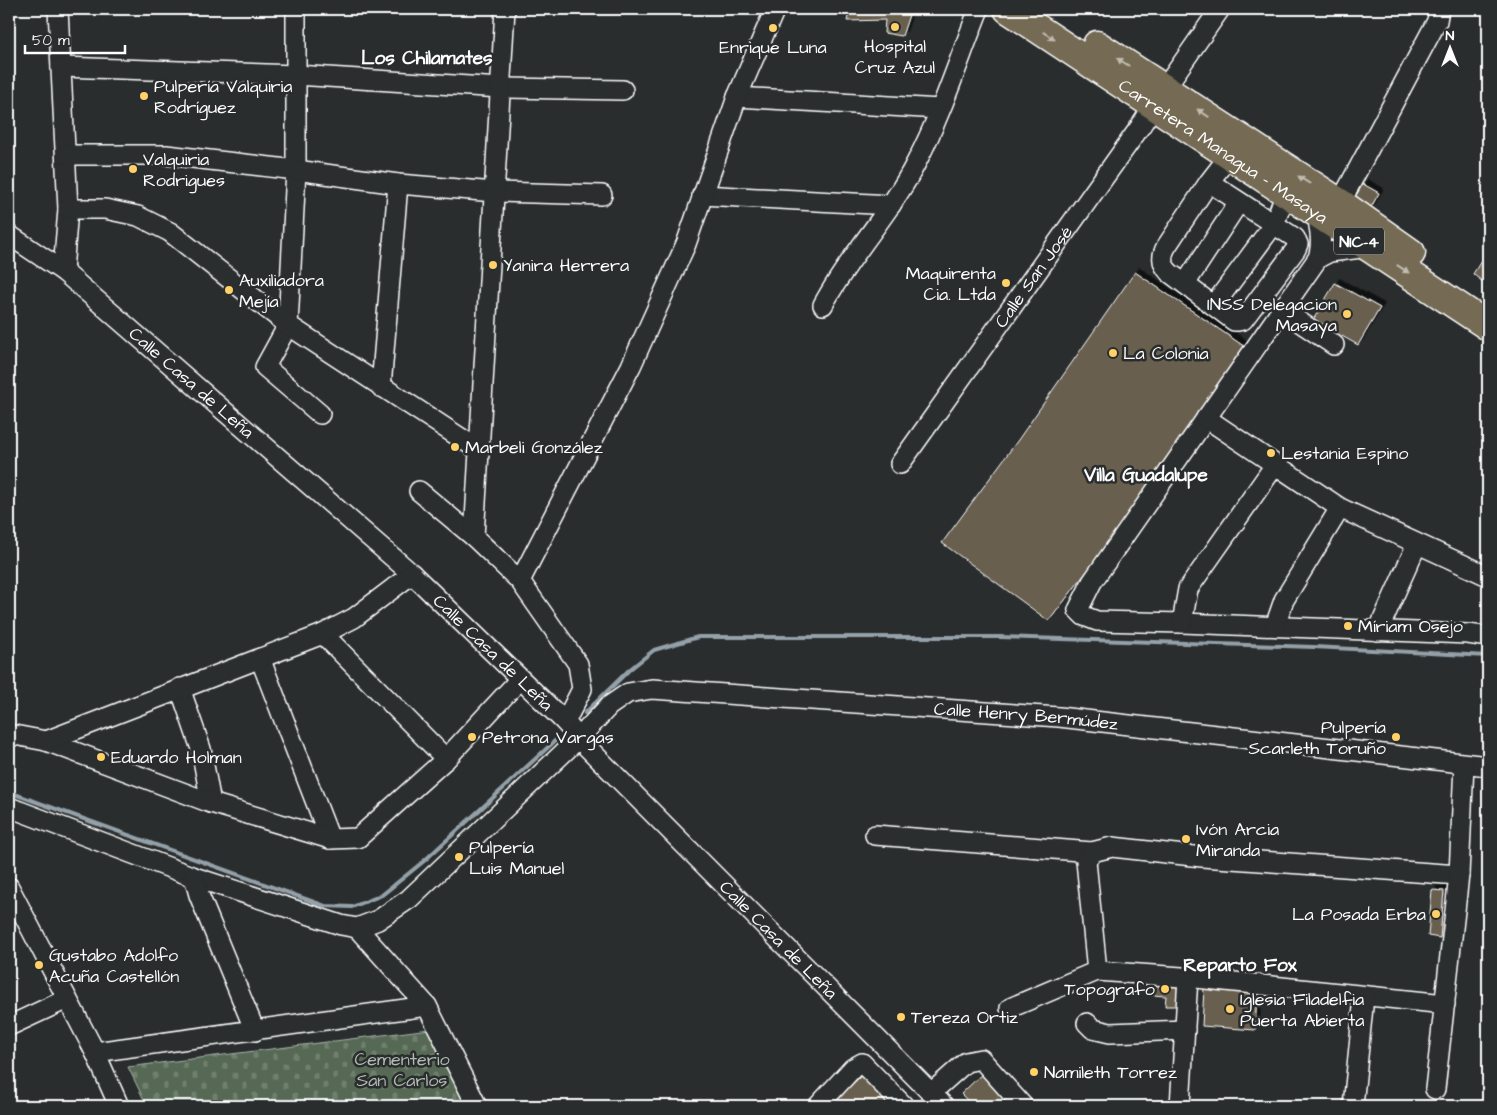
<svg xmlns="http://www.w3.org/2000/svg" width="1497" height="1115" font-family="'Architects Daughter',sans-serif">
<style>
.cemetery{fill:url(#cemetery-stones);stroke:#aab4aa}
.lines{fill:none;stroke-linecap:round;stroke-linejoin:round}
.stream{stroke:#94a1a9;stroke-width:4}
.building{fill:#685e50;stroke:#fff;filter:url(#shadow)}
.minor-casing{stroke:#fff;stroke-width:22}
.highway-casing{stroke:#fff;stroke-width:31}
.minor{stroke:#2a2d2e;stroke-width:19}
.highway{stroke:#756b52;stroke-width:28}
.oneway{fill:#c1bcb1}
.poi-dot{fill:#ffd166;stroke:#2a2d2e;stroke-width:2}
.labels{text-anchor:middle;stroke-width:5;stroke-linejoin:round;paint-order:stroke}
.shield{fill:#2a2d2e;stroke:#bfc0c0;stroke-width:1}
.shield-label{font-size:16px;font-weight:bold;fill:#fff}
.poi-label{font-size:18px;fill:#fff;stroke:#2a2d2e;text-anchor:start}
.street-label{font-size:18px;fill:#fff;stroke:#2a2d2e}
.park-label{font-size:18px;fill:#b3bcb2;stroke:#2a2d2e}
.neighbourhood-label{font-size:19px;font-weight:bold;fill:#fff;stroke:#2a2d2e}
</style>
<defs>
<pattern id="cemetery-stones" width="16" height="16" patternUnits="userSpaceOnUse" patternTransform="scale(1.25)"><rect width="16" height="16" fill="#566954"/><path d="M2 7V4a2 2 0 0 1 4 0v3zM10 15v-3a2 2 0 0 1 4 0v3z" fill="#6f806e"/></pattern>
<filter id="shadow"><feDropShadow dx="4.5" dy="-4.5" stdDeviation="0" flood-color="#0009"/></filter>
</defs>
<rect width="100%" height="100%" fill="#2a2d2e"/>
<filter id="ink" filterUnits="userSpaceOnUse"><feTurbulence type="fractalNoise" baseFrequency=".02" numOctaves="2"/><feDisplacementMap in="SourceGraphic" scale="10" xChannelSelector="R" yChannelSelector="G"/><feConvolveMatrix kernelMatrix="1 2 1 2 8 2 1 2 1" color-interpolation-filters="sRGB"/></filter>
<g filter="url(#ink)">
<path class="cemetery" d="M430,1029L465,1106H147L128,1067Z"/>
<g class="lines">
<path class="stream" d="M585,713L629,670L654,650L698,637H1000L1314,647L1488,656
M9,792L325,906L352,907L382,895L424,861L557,739"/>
</g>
<path class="building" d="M850,9H911L902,36L884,33L885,20L847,21Z
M1363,184L1379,193L1370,209L1353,200Z
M1481,261L1488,265V286L1473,274Z
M1135,272L1248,349L1158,478L1049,621L942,543L1018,440Z
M1335,283L1380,308L1358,345L1313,320Z
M1432,890L1444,891L1440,938L1428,936Z
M1153,982L1178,983L1177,1006H1165L1166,996L1152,995Z
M1204,988L1257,991L1255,1030L1202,1026Z
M983,1073L1015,1106H973L961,1094Z
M862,1075L889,1101L883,1106H833L831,1104Z"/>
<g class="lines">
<g class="minor-casing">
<g id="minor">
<path d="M58,9L68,209L63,271"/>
<path d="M296,9V170L288,325L265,367L320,414"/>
<path d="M61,67L296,75L501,88L623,90"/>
<path d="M737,97L940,109"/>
<path d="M66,155H166L296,170L398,184L495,192L602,195"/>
<path d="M1209,182L1295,238L1298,244L1296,249L1243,320L1238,321H1234L1170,273C1162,265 1160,258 1166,247L1209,182L1237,146"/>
<path d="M702,195L891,205"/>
<path d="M1340,203L1437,21L1439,9"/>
<path d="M68,209H105L138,216L170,232L288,325L479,450"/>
<path d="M1317,213C1319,228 1323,242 1318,258L1092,582L1078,610L1084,616L1097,621L1182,623L1468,634L1488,637"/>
<path id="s1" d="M9,235L63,271L412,574L565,722L584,744L944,1106"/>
<path d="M1318,258L1330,252L1369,247"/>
<path d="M1185,284L1239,202"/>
<path d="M823,305C850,254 891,213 917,161C942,113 959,59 979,9"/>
<path d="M1214,305L1274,224L1286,193"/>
<path d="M1282,310L1334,345"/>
<path d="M381,387L398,184"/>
<path d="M1206,418L1340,508L1488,576"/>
<path id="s2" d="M900,464L1140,127L1165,88L1220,9"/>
<path d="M419,491L474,537L520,581L578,664L582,689L565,722"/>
<path d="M474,537L505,9"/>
<path d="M520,581L631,366L686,244L737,97L775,9"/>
<path d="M1182,623L1188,589L1275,465"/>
<path d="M1275,626L1284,600L1340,508"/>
<path d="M1378,631L1417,544"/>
<path d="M323,634L446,759"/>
<path d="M260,658L330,839"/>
<path d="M180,688L201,749L211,803"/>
<path d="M9,734L46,741L211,803L330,839L358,838L446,759L520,679"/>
<path d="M46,741L323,634L354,618L412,574"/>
<path id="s3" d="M9,807L194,877L341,925L357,928L378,920L409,899L580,737L609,706L628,693L652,689L1059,717L1488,766"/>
<path d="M875,835L1092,852"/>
<path d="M194,877L199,895L255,1031"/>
<path d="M9,887L95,1052L119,1106"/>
<path d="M1097,971L1086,861L1092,852L1112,847L1202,857L1459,875"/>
<path d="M427,1006L477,1106"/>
<path d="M1010,1008L1097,971L1196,978L1445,1004"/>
<path d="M1087,1023L1093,1029L1110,1033L1185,1030"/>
<path d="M9,1026L67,999"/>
<path d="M95,1052L427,1006L357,928"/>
<path d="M1435,1089L1459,875L1464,764"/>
<path d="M931,1093L966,1062L981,1059L1023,1106"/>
<path d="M818,1106L853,1068L862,1063L904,1106"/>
<path d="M1180,1106L1188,978"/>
<path d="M1353,1106L1364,997"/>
</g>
</g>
<g class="highway-casing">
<g id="highway">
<path id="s4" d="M1008,9L1488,326"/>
<path d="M1097,45L1340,203L1411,253"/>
</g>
</g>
<use href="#minor" class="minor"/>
<use href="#highway" class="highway"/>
</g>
<defs><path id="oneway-solid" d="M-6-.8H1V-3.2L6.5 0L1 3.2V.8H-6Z" transform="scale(1.25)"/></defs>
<g class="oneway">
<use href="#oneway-solid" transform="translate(1049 36) rotate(33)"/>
<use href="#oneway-solid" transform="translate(1123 62) rotate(-148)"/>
<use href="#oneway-solid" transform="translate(1203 113) rotate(-147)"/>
<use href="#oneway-solid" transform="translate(1304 180) rotate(-147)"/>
<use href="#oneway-solid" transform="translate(1403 269) rotate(33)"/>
</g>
</g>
<g class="poi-dot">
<circle cx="895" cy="27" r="5"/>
<circle cx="773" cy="28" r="5"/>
<circle cx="144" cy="96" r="5"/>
<circle cx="133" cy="169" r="5"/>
<circle cx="493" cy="265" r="5"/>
<circle cx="1006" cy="283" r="5"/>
<circle cx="229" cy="290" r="5"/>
<circle cx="1347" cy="314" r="5"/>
<circle cx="1113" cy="353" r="5"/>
<circle cx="455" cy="447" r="5"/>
<circle cx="1271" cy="453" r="5"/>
<circle cx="1348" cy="626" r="5"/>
<circle cx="472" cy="737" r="5"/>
<circle cx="1396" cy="737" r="5"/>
<circle cx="101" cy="757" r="5"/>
<circle cx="1186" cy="839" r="5"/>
<circle cx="459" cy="857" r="5"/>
<circle cx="1436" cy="914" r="5"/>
<circle cx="39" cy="965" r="5"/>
<circle cx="1165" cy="989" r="5"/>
<circle cx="1230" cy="1009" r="5"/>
<circle cx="901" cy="1017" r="5"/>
<circle cx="1034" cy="1072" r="5"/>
</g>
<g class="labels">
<rect class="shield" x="1334" y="227.5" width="50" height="27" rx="4"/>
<g class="shield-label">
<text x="1359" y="247">NIC-4</text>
</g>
<g class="poi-label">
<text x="895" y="52" text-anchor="middle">Hospital<tspan x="895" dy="21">Cruz Azul</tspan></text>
<text x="773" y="53" text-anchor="middle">Enrique Luna</text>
<text x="154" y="92">Pulpería Valquiria<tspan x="154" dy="21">Rodríguez</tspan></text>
<text x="143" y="165">Valquiria<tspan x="143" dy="21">Rodrigues</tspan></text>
<text x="503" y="271">Yanira Herrera</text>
<text x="996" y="279" text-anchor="end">Maquirenta<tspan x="996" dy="21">Cia. Ltda</tspan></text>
<text x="239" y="286">Auxiliadora<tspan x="239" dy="21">Mejía</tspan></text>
<text x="1337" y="310" text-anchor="end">INSS Delegacion<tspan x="1337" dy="21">Masaya</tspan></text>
<text x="1123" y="359">La Colonia</text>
<text x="465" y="453">Marbeli González</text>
<text x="1281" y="459">Lestania Espino</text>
<text x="1358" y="632">Míriam Osejo</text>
<text x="1386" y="733" text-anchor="end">Pulpería<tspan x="1386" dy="21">Scarleth Toruño</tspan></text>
<text x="482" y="743">Petrona Vargas</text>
<text x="111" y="763">Eduardo Holman</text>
<text x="1196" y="835">Ivón Arcia<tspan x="1196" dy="21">Miranda</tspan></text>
<text x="469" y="853">Pulpería<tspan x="469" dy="21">Luis Manuel</tspan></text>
<text x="1426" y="920" text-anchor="end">La Posada Erba</text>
<text x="49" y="961">Gustabo Adolfo<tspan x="49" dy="21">Acuña Castellón</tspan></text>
<text x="1155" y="995" text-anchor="end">Topografo</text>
<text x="1240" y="1005">Iglesia Filadelfia<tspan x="1240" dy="21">Puerta Abierta</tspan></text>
<text x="911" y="1023">Tereza Ortiz</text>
<text x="1044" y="1078">Namileth Torrez</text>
</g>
<g class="street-label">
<text dy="6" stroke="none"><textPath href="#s4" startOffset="258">Carretera Managua - Masaya</textPath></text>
<text dy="6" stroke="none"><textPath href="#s2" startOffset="230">Calle San José</textPath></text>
<text dy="6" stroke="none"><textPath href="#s1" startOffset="235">Calle Casa de Leña</textPath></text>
<text dy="6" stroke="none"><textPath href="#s1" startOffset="640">Calle Casa de Leña</textPath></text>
<text dy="6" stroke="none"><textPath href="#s3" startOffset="1129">Calle Henry Bermúdez</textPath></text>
<text dy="6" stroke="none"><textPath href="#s1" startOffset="1045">Calle Casa de Leña</textPath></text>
</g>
<g class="park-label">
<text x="402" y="1065">Cementerio<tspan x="402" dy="21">San Carlos</tspan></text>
</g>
<g class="neighbourhood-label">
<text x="427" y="64">Los Chilamates</text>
<text x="1146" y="481">Villa Guadalupe</text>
<text x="1240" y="971">Reparto Fox</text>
</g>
</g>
<rect width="1497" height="1115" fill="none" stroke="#2a2d2e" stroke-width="30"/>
<rect x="15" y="15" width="1467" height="1085" fill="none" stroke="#fff" stroke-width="2" filter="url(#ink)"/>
<g transform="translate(1450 48)" stroke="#2a2d2e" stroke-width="4" paint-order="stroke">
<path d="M0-4L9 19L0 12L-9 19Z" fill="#ffffff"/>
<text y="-8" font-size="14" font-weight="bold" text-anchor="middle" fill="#ffffff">N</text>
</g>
<path d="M25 45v8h100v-8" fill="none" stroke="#ffffff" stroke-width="2.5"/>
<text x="32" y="45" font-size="15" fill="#ffffff" stroke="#2a2d2e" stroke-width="4" paint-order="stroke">50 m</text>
</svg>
